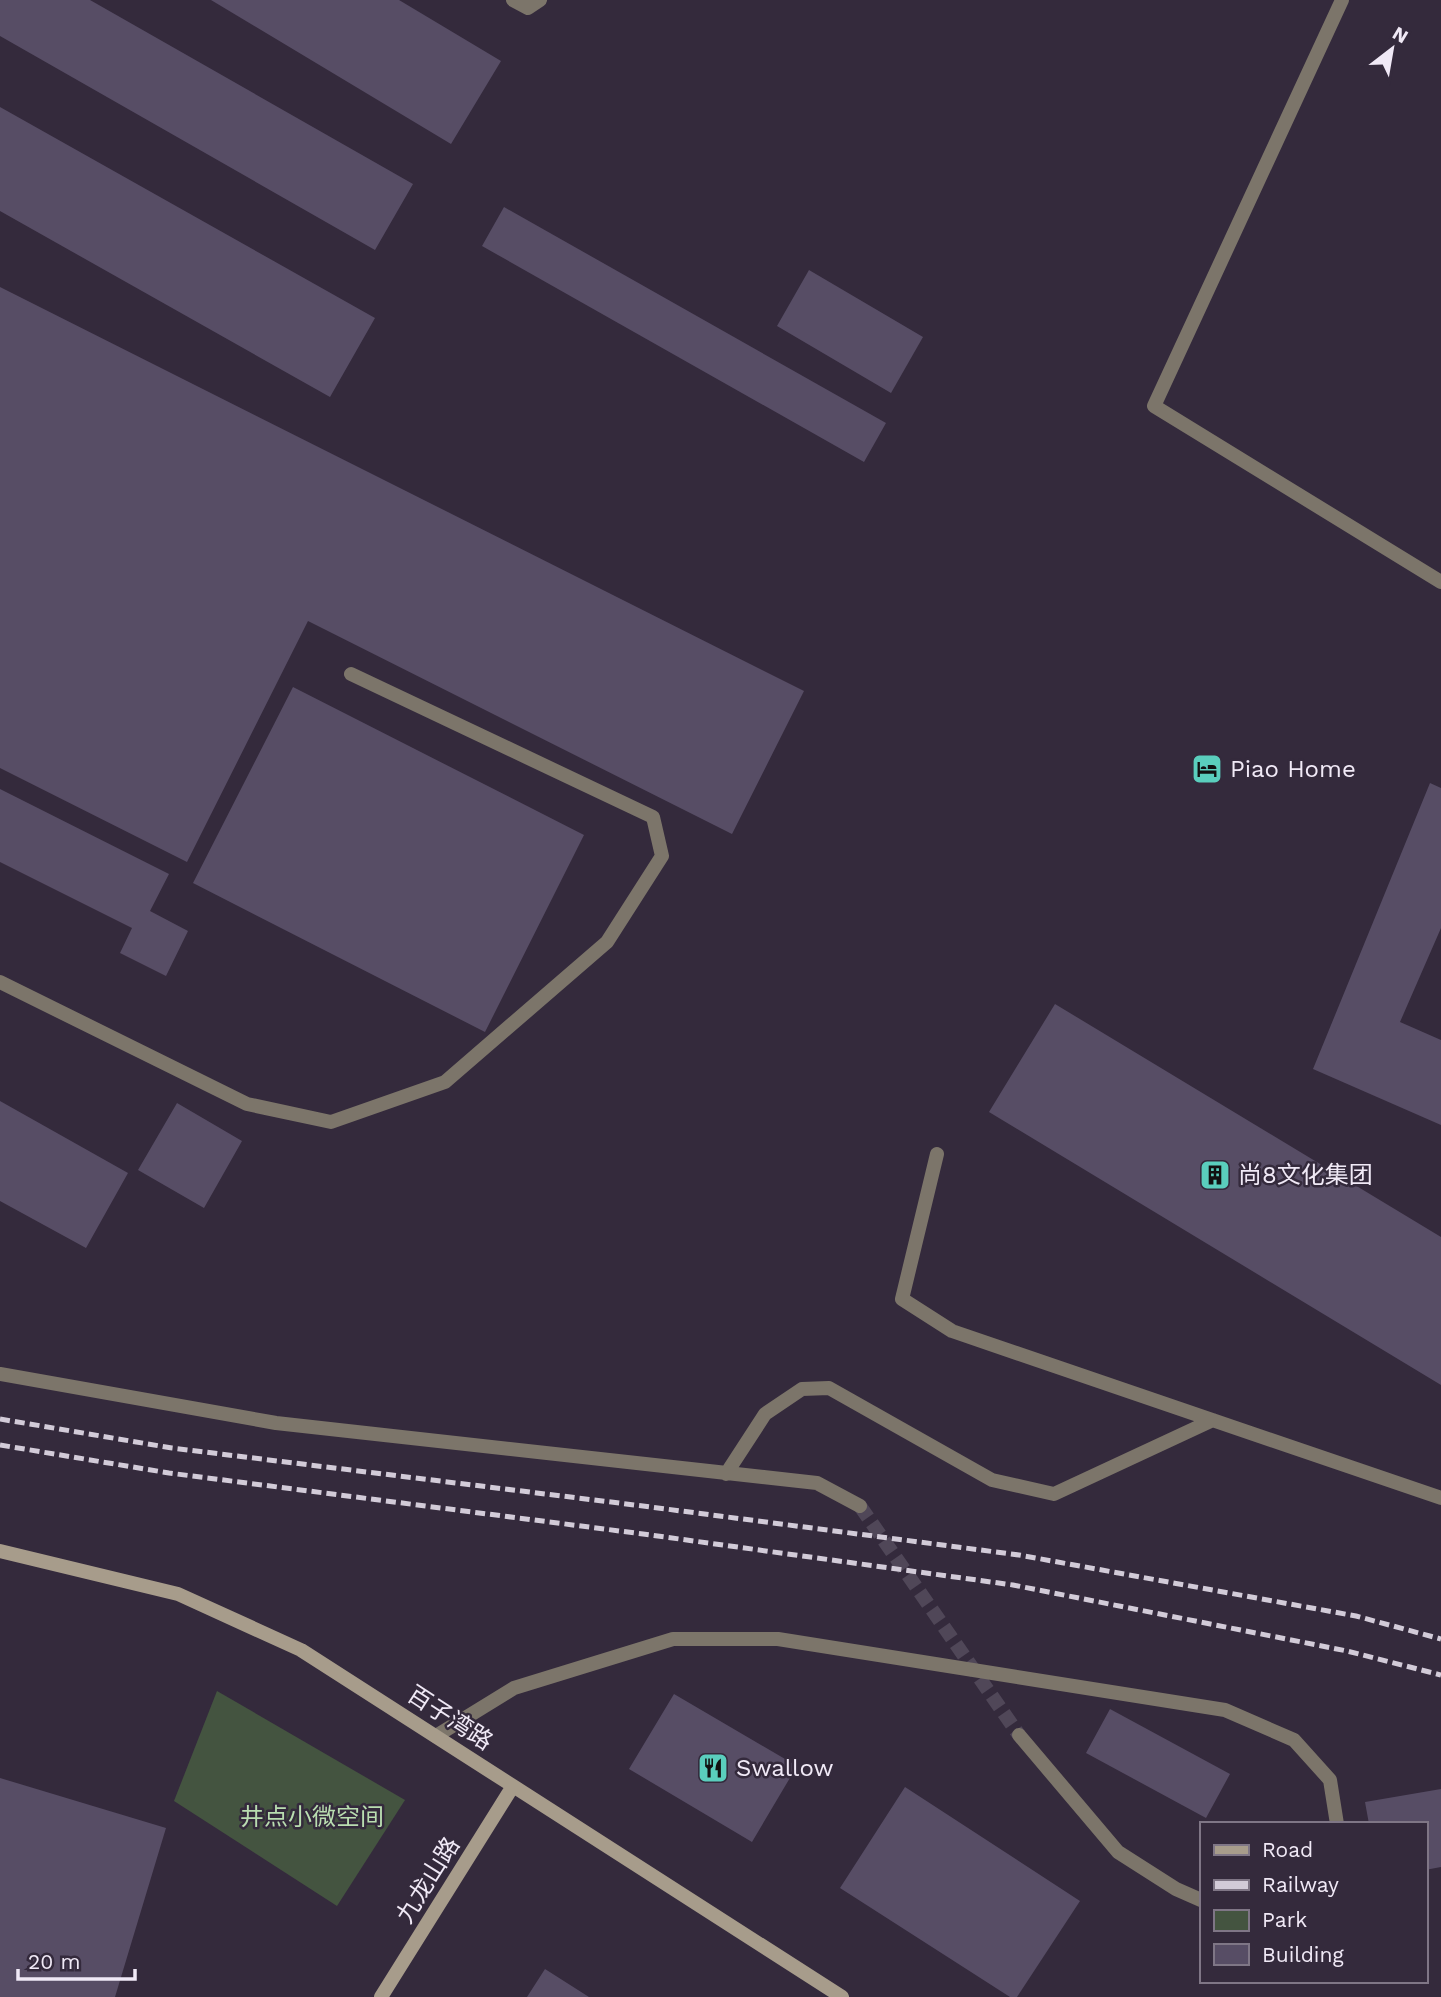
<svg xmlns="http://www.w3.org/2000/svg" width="1441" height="1997" font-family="'Work Sans','Noto Sans SC',sans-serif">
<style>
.green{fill:#445440}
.building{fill:#574d65}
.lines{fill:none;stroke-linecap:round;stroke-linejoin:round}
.street-tunnel{stroke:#504758;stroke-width:14;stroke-dasharray:14 7;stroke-linecap:butt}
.lane{stroke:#7c756a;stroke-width:14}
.street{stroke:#7c756a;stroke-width:14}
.secondary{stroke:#a79c8b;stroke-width:14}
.rail{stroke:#d2cbd8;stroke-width:5;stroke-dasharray:10 5;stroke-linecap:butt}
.labels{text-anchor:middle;stroke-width:5;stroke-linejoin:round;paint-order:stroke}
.poi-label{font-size:24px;fill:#f0e9f6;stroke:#342a3c;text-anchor:start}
.street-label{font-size:24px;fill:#f0e9f6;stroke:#342a3c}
.park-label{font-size:24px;fill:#b9ddb0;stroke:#342a3c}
</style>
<rect width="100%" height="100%" fill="#342a3c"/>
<path class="green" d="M217,1691L405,1800L337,1906L174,1801Z"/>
<path class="building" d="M0,0H90L413,184L375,250L0,36Z
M211,0H399L501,61L451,144Z
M0,107L375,318L330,397L0,211Z
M504,207L886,423L864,462L482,246Z
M809,270L923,337L891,393L777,326Z
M0,287L804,691L732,834L308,621L187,862L0,768Z
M293,687L584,835L485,1032L193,883Z
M1430,783L1441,788V928L1400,1022L1441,1040V1125L1313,1069Z
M0,789L169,874L150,911L188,931L166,976L120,953L132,928L0,862Z
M1055,1004L1441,1237V1385L989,1112Z
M0,1101L128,1173L86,1248L0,1201Z
M177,1103L242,1141L204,1208L138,1170Z
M674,1694L797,1766L752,1842L629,1769Z
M1110,1709L1230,1774L1206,1818L1086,1753Z
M0,1778L166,1828L115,1997H0Z
M905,1787L1080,1901L1017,1997H1010L840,1888Z
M1441,1789V1867L1425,1870V1824H1369L1365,1802Z
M545,1969L589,1997H527Z"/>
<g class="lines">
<path class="street-tunnel" d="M860,1506L1019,1735"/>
<path class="lane" d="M0,982L247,1104L331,1122L445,1082L607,942L662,856L653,817L351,674"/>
<path class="street" d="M513,0L528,8L540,0
M1342,0L1154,406L1441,582
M937,1154L902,1299L952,1331L1441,1498
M0,1374L276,1423L817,1483L860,1506
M726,1474L765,1414L802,1389L829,1388L992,1480L1054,1494L1213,1420
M1019,1735L1118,1852L1176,1889L1201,1900
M436,1736L514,1688L673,1639H778L1225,1710L1294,1740L1330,1780L1337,1824"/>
<path class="secondary" d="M0,1551L178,1594L301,1650L842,1997
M381,1997L513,1786"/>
<path class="rail" d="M0,1419L172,1448L643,1506L1019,1555L1356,1616L1441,1639
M0,1445L169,1473L643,1534L1013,1585L1347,1651L1441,1675"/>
</g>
<defs>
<g id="hotel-square" transform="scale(1.575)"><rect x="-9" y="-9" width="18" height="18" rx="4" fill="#5acebd" stroke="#342a3c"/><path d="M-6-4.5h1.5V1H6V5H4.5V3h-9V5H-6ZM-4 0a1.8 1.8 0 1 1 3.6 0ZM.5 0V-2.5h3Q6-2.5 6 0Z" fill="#111"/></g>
<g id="building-square" transform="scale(1.575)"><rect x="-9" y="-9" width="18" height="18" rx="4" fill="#5acebd" stroke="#342a3c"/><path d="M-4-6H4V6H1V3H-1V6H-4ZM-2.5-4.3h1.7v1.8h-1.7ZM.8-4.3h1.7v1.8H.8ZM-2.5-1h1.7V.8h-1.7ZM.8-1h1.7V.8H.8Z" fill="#111"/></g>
<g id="restaurant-square" transform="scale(1.575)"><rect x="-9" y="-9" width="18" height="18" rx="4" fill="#5acebd" stroke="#342a3c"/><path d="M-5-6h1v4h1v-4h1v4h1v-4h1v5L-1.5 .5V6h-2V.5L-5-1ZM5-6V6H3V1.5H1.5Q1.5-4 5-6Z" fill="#111"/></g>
</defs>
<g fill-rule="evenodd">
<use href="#hotel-square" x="1207" y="769"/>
<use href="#building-square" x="1215" y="1175"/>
<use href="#restaurant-square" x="713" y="1768"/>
</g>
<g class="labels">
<g class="poi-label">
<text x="1230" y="777">Piao Home</text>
<text x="1238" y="1183">尚8文化集团</text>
<text x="736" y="1776">Swallow</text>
</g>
<g class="street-label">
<text transform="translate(450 1718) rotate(33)" y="8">百子湾路</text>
<text transform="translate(428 1880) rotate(-58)" y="8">九龙山路</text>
</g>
<g class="park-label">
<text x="312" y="1825">井点小微空间</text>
</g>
</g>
<rect x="1200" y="1822" width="228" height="161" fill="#342a3c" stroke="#7f7686" stroke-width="2"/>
<rect x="1214" y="1845" width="35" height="10" fill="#a79c8b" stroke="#7f7686" stroke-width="2"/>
<text x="1262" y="1857" font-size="21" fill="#f0e9f6">Road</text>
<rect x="1214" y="1880" width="35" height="10" fill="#d2cbd8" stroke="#7f7686" stroke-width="2"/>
<text x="1262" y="1892" font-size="21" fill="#f0e9f6">Railway</text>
<rect x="1214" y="1910" width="35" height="21" fill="#445440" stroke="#7f7686" stroke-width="2"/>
<text x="1262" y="1927" font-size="21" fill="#f0e9f6">Park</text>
<rect x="1214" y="1944" width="35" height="21" fill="#574d65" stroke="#7f7686" stroke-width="2"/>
<text x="1262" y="1962" font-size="21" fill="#f0e9f6">Building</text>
<g transform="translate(1392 49) rotate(31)" stroke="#342a3c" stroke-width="5" paint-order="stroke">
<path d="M0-5L12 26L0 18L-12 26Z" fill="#f0e9f6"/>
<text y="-10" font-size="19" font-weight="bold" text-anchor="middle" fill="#f0e9f6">N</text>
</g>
<path d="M18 1969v10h117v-10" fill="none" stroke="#f0e9f6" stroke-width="3.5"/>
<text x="28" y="1969" font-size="21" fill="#f0e9f6" stroke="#342a3c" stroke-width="5" paint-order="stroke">20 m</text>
</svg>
